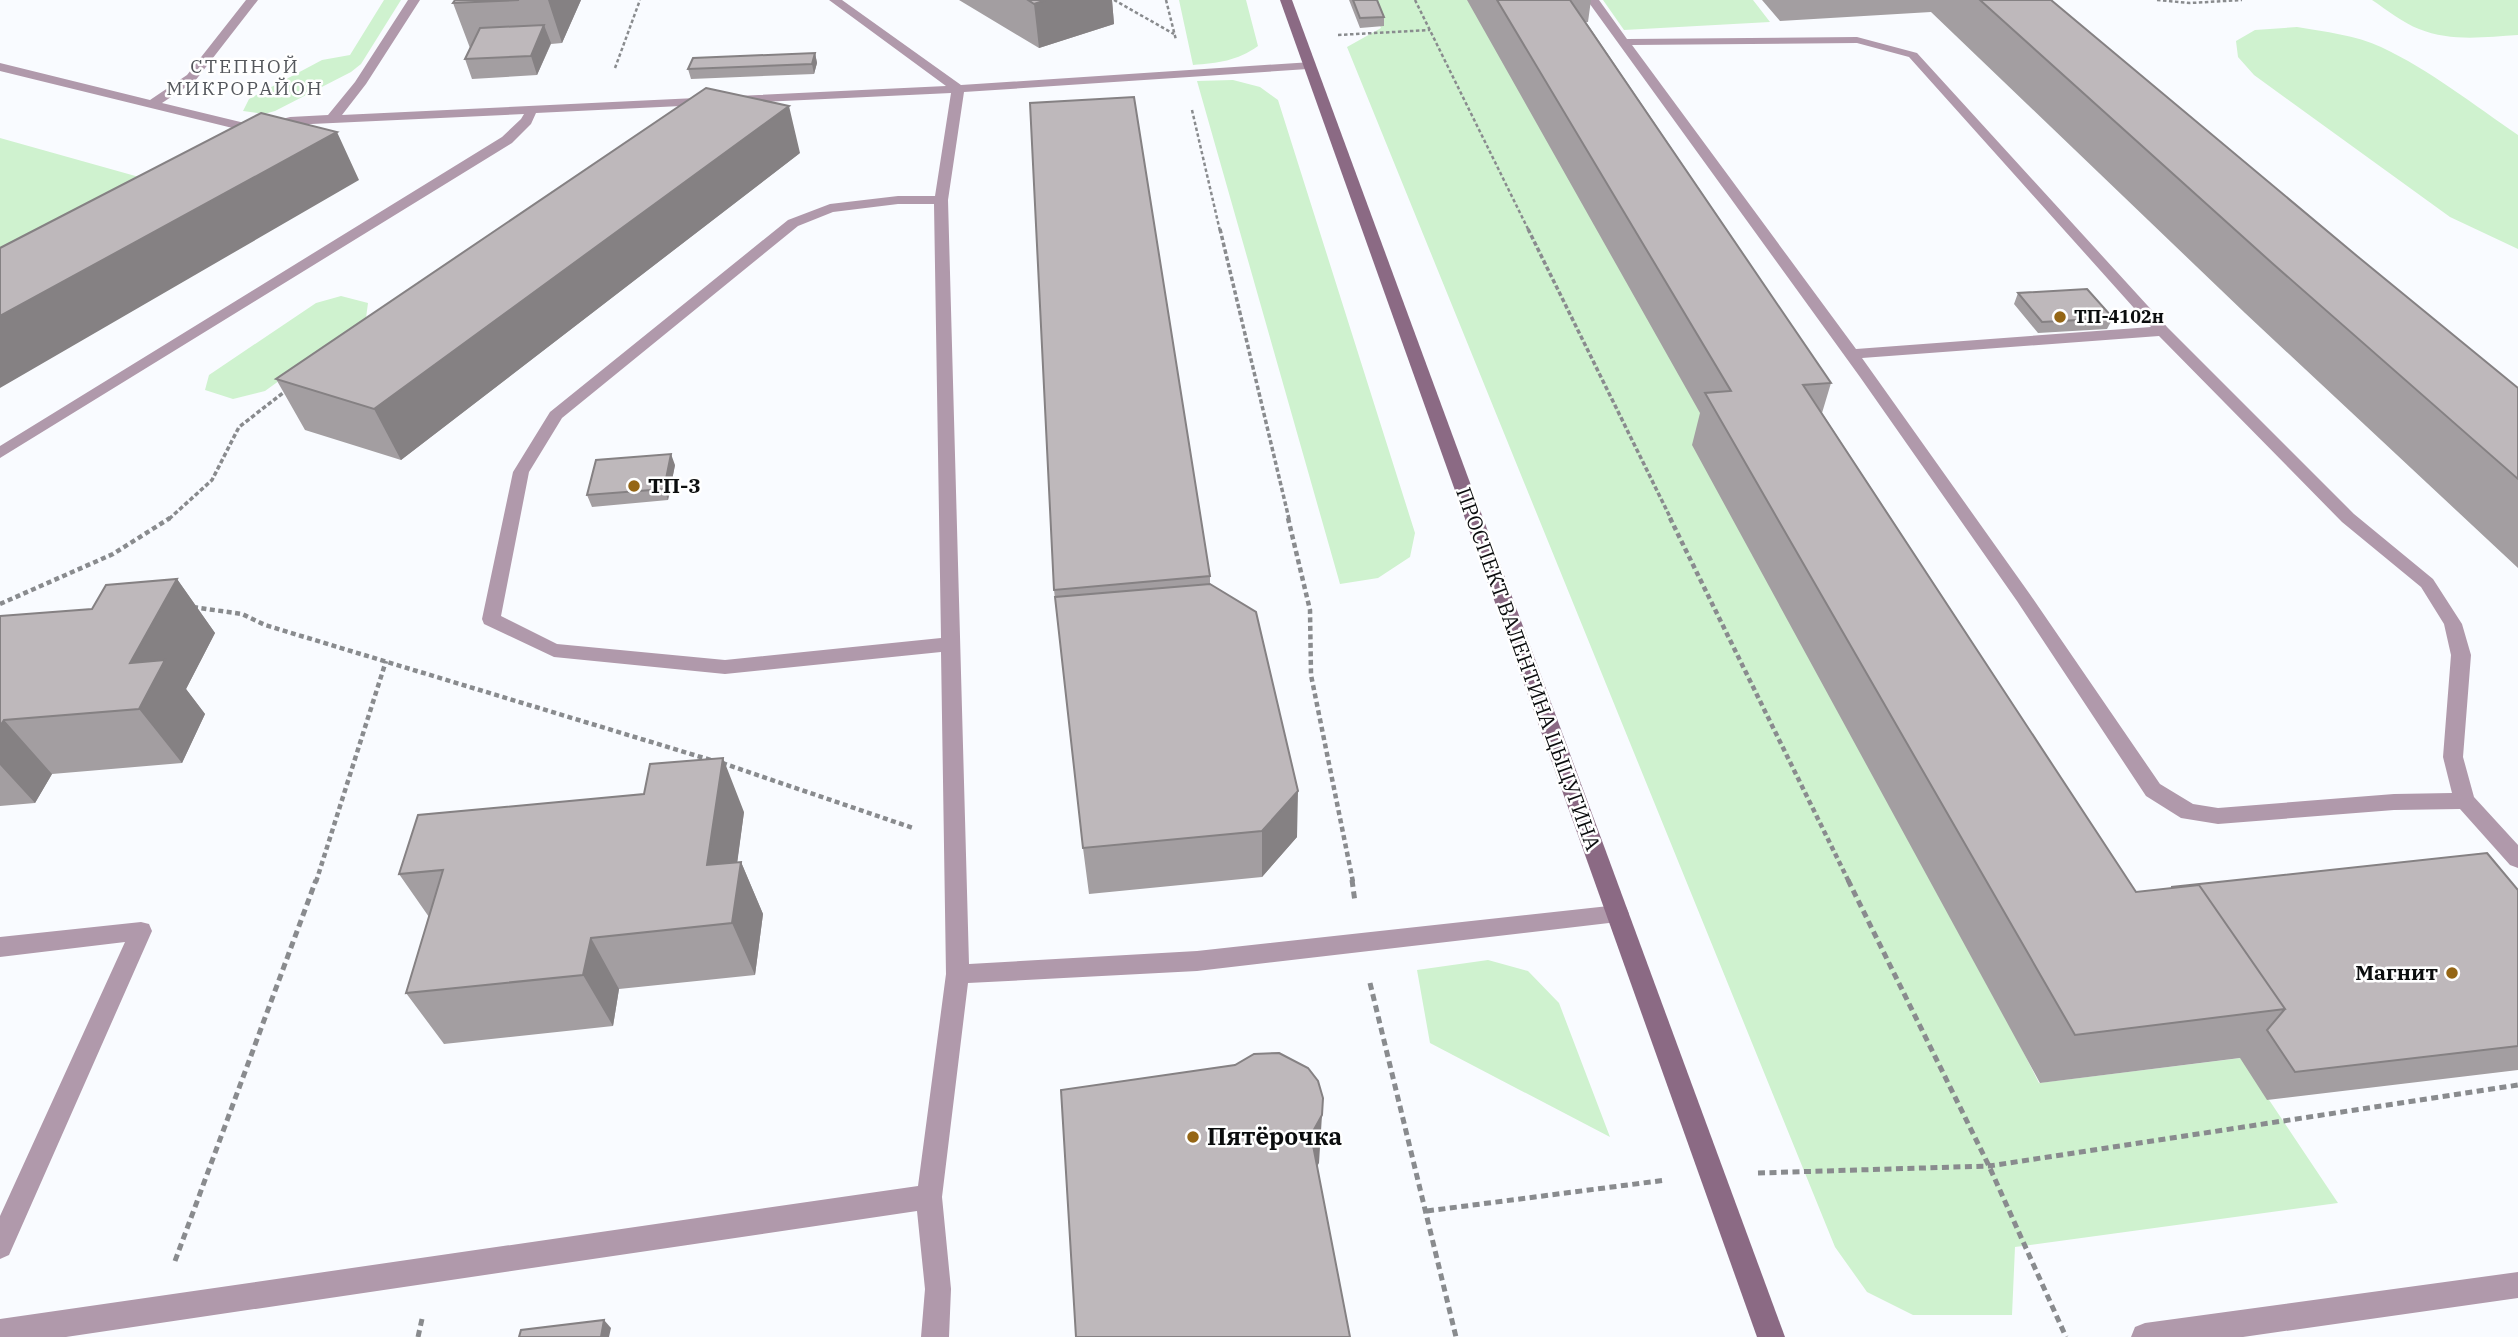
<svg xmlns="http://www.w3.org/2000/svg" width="2518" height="1337" font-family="'IBM Plex Serif',serif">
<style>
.green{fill:#cff2cf}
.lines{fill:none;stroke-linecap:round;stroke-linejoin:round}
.path-far3{stroke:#898b8e;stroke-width:2.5;stroke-dasharray:3.5 2.5;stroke-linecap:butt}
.path-far2{stroke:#898b8e;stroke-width:3.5;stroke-dasharray:4.5 2.5;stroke-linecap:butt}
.path-far1{stroke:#898b8e;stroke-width:4.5;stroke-dasharray:5 3.5;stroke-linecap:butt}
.path{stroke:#898b8e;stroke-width:5;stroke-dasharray:7 4.5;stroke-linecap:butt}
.service{fill:#b099ab;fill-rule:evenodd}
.secondary{fill:#8b6a84;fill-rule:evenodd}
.wall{fill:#a39ea1}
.shaded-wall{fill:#858183}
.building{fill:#beb8bb;stroke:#858183;stroke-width:2}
.poi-dot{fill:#956615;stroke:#fff;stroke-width:2.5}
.labels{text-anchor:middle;stroke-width:5;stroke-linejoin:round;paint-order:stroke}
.far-poi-label{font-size:18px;font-weight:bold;fill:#0b0d0e;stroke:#fff;text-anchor:start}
.far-neighbourhood-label{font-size:19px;letter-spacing:2px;fill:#54575c;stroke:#fff}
.poi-label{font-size:21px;font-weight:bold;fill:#0b0d0e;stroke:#fff;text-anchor:start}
.street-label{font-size:21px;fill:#0b0d0e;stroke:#fff}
.near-poi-label{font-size:24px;font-weight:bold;fill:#0b0d0e;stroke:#fff;text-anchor:start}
</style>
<rect width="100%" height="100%" fill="#f9fbff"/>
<path class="green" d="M384,0H401L361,64L351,72L275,111L264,114L243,111L249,99L322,60L350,55Z
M1179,0H1246L1258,46C1237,61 1218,63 1193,65Z
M1369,0H1475L1717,443L2039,1083L2241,1058L2338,1203L2015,1247L2012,1315H1913L1867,1292L1835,1247L1347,47L1381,28Z
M1603,0H1753L1770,22L1624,30Z
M2372,0H2518V35C2485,37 2451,42 2419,29C2403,23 2387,10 2372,0Z
M2297,27C2325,32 2356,35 2381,47C2430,70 2474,105 2518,135V249L2450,217L2254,75L2238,57L2236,41L2255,30Z
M1233,80L1260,87L1278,100L1415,533L1410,557L1378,578L1340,584L1197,81Z
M0,138L139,177L0,250Z
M341,296L368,303L366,318L265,391L233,399L205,390L209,375L316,303Z
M1488,960L1528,971L1559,1003L1610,1137L1430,1043L1417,970Z"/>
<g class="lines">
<path class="path-far3" d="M1114,0L1174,34
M1166,0L1176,40
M1415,0L1529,231
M2157,0L2190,3L2242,0
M1338,35L1430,30
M615,68L640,0
M1192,110L1220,231"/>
<path class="path-far2" d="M1220,229L1289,519
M1528,229L1671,519
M169,519L212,480L239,427L288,389"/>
<path class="path-far1" d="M1288,518L1310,610L1311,675L1353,882
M1670,518L1849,882
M0,604L113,554L170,518
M193,607L242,614L265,625L714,761
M722,763L913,828
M316,882L386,661"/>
<path class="path" d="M1352,880L1355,902
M1848,880L1989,1166L2066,1337
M1370,983L1456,1337
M1758,1173L1989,1166L2518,1085
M1427,1211L1666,1180
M175,1261L316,880
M418,1337L422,1319"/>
<path class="service" d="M246,0H258L195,81L162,103L261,127V133L257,134L0,71V63L150,100L187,75Z
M408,0H420L366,84L342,115L946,86L829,0H842L961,85L1312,62L1314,65L1308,69L964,92L948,200L969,964L1197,951L1618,905L1626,907L1629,914L1626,921L1197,971L968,983L942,1197L951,1289L949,1337H921L925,1289L917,1211L66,1337H0V1319L918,1186L946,974L941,652L725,674L554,657L484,624L482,619L513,472L550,412L788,220L830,204L898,196H935L951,93L536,113L531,124L512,143L0,458V446L502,137L521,119L524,114L290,125L266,129V123L290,117L328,115L355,82ZM898,204H934L941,638L725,660L557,644L501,616L529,472L562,418L798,226L833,212Z
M1587,0H1599L1627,39L1857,37L1917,53L2168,328L2354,514L2433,579L2462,624L2471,655L2463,757L2474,797L2518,845V868L2510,865L2460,809L2394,810L2218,824L2181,818L2146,796L2017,601L1860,377ZM1857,43L1909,57L2151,327L1856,349L1632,45ZM2159,336L2342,522L2421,587L2444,624L2451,655L2443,757L2452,793L2394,794L2218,808L2193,804L2160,784L2029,593L1862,358Z
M141,922L149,924L152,931L9,1255L0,1259V1216L125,942L0,957V937Z
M2518,1272V1298L2243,1337H2131L2135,1327L2145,1323Z"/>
<path class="secondary" d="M1280,0H1292L1785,1337H1757Z"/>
</g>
<path class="wall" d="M455,0H581L562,43L551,44L537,75L472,79L465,59L470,48L453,3Z
M959,0H1112L1114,24L1039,48Z
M1349,0H1377L1384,17V26L1360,28Z
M1467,0H1591L1588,22H1586L1831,383L1822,413L2136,892L2518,890V1070L2267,1100L2240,1058L2040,1083L1692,445L1700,413Z
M1762,0H2051L2357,256L2518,388V568L2245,313L1931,12L1780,21Z
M815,53L817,63L814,74L691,79L688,69Z
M800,153L401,460L305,430L276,379Z
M2018,293L2113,318L2107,329L2038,333L2014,304Z
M675,465L668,500L592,507L587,495Z
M1210,576V584L1297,837L1262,877L1089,894L1083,848L1054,590Z
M177,579L215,633L186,689L205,714L182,763L52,774L35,803L0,806V616L92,609Z
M744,812L737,862H741L763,914L755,975L619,989L613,1026L444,1044L406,993L429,917L399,874Z"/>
<path class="shaded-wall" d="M548,0H581L562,43Z
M1046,0H1112L1114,24L1039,48L1034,4Z
M544,25L551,43L537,75L531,56Z
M815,53L817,63L814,74L812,64Z
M789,106L800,153L401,460L374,409Z
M337,132L359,180L0,388V316Z
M671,454L675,465L668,500L664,489Z
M177,579L215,633L186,689L205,714L182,763L139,709L130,663Z
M4,720L52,774L35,803L0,765V726Z
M723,758L744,812L730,917L707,865Z
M1298,791L1297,837L1262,877V831Z
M741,862L763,914L755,975L732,923Z
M591,938L619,989L613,1026L583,975Z
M1322,1115L1319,1163L1308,1182L1311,1135Z
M604,1320L611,1328L609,1337H601Z"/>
<path class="building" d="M455,0H519L453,3Z
M1028,0H1046L1034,4Z
M1353,0H1377L1384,17L1360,18Z
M1497,0H1570L1831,383L1803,385L2136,892L2199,885L2285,1009L2075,1035L1705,393L1731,391Z
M1980,0H2051L2357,256L2518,388V479L2272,263Z
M544,25L531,56L465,59L480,28Z
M815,53L812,64L688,69L693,58Z
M706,88L789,106L374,409L276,379Z
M1134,97L1210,576L1054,590L1030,103Z
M261,113L337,132L0,316V248Z
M2087,289L2113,318L2042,322L2018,293Z
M671,454L664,489L587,495L596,460Z
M177,579L130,663L165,660L139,709L4,720L0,726V616L92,609L106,585Z
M1210,584L1256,612L1298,791L1262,831L1083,848L1055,597Z
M723,758L707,865L741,862L732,923L591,938L583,975L406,993L443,870L399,874L418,815L644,794L650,764Z
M2487,853L2518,890V1046L2295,1072L2267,1030L2285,1009L2199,885L2172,888V887Z
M1279,1053L1308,1068L1318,1081L1323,1098L1322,1115L1311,1135L1350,1337H1076L1061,1090L1235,1065L1254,1054Z
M604,1320L601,1337H519L521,1330Z"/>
<g class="poi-dot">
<circle cx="2060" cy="317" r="7"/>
<circle cx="634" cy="486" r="7"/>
<circle cx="2452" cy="973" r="7"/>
<circle cx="1193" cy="1137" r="7"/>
</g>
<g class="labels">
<g class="far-poi-label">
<text x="2074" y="323">ТП-4102н</text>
</g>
<g class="far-neighbourhood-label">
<text x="245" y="73">СТЕПНОЙ<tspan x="245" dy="22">МИКРОРАЙОН</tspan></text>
</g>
<g class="poi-label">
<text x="648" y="493">ТП-3</text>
<text x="2438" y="980" text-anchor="end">Магнит</text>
</g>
<g class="street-label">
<text transform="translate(1528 669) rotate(70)" y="7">ПРОСПЕКТ ВАЛЕНТИНА ЦЫЦУГИНА</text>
</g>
<g class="near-poi-label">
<text x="1207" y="1145">Пятёрочка</text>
</g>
</g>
</svg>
